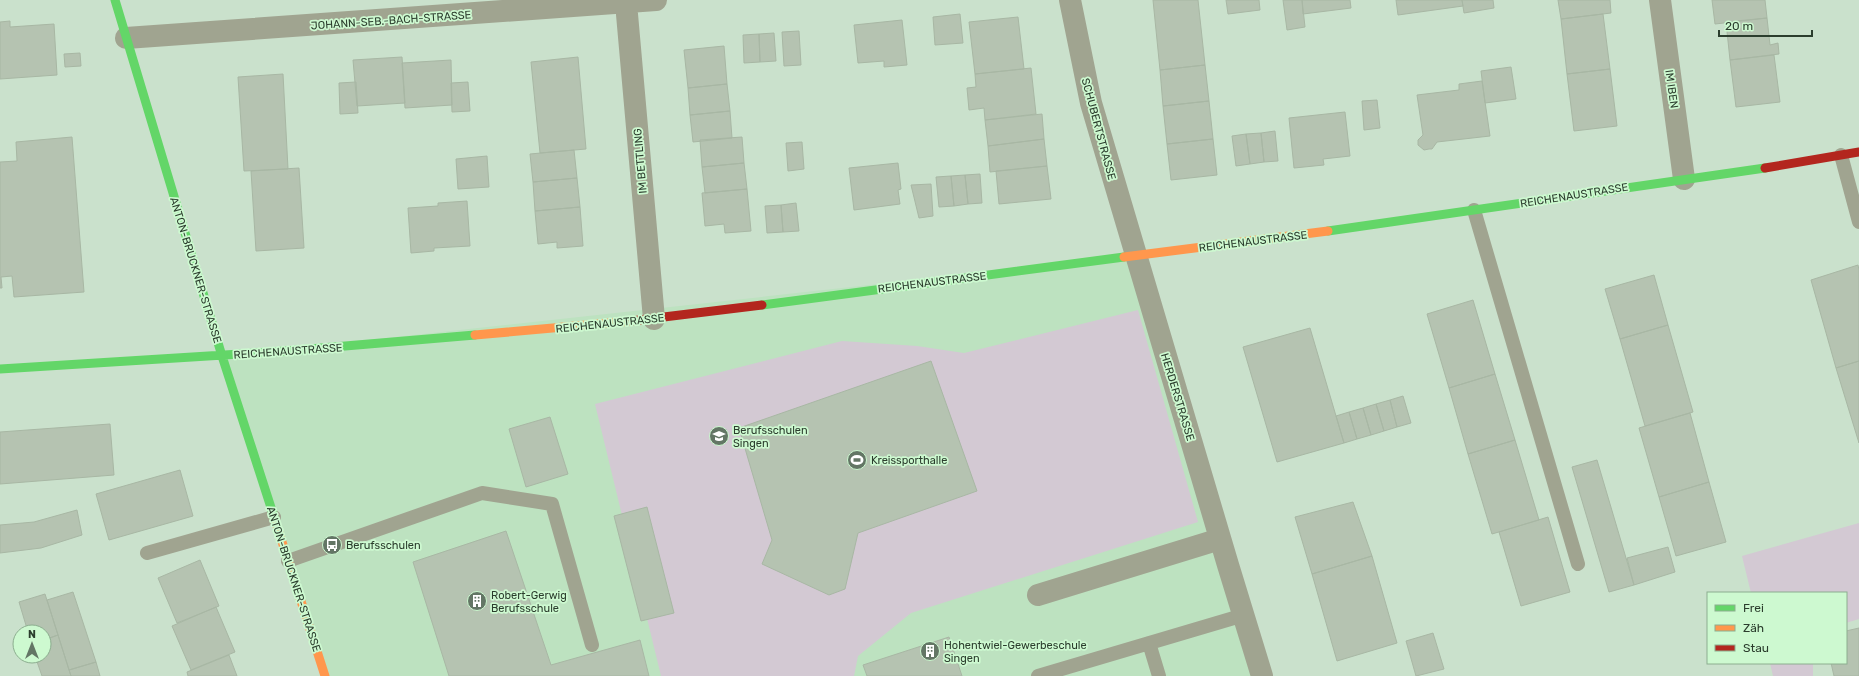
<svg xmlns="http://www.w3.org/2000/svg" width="1859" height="676" font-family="Rubik,sans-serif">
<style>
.built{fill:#bde2c0}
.green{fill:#d3c9d3}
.building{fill:#b5c3b1;stroke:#a8b7a4}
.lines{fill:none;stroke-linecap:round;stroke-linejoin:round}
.lane{stroke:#a0a490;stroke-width:14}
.street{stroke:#a0a490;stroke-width:22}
.fast{stroke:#63d668;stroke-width:9}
.slow{stroke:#ff974d;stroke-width:9}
.jam{stroke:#b3261e;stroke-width:9}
.labels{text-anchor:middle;stroke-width:3.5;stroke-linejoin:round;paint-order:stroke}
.street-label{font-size:11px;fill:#2b3d2d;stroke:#cdf9d0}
.poi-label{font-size:11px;fill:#2b3d2d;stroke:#cdf9d0;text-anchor:start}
</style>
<rect width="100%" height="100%" fill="#cae1cc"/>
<path class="built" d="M1135,256L1262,676H325L222,356Z"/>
<path class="green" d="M1138,310L1198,522L911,613L858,656L854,676H661L595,404L842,341L917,346L964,353Z
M1859,523V619L1846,623V593H1751L1742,556Z
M1770,663H1813V676H1773Z"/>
<path class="building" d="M1153,0H1198L1205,65L1160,70Z
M1226,0H1259L1260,10L1228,14Z
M1283,0H1302L1305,27L1287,30Z
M1302,0H1350L1351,8L1303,14Z
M1396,0H1462L1463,6L1398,15Z
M1462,0H1493L1494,8L1464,13Z
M1558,0H1610L1611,13L1561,19Z
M1712,0H1765L1767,18L1715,24Z
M960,14L963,43L935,45L933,17Z
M1603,14L1610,69L1567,74L1561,19Z
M1018,17L1024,69L975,74L969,22Z
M1767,18L1770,45L1778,43L1779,54L1730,60L1726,22Z
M902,20L907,65L884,67V61L858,63L854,25Z
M10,21V27L54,24L57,75L0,79V22Z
M799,31L801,65L784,66L782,32Z
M774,33L776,61L760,62L759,34Z
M759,34L760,62L744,63L743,35Z
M724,46L727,84L688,88L684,50Z
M80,53L81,66L65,67L64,54Z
M1774,55L1780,102L1736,107L1730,60Z
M402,57L405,103L357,106L353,60Z
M578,57L586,149L540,153L531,62Z
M451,60L452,105L405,108L402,63Z
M1205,65L1209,101L1163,106L1160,70Z
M1511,67L1516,99L1485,103L1481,71Z
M1031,68L1036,114L985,120L984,108L969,110L967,88L976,87L975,74Z
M1610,69L1617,126L1574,131L1567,74Z
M283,74L288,169L244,171L238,77Z
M1482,81L1490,136L1437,142L1432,149H1429L1424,150L1418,145V140L1423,135L1417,95L1459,90V84Z
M356,82L358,113L340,114L339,83Z
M468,82L470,111L452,112L451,83Z
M727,84L730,111L690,115L688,88Z
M1377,100L1380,128L1364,130L1362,101Z
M1209,101L1213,139L1167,144L1163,106Z
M730,111L732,138L693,142L690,115Z
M1345,112L1350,156L1323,159L1324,165L1294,168L1289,118Z
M1042,114L1044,139L988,146L985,120Z
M1275,131L1278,161L1264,162L1261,133Z
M1261,133L1264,162L1250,164L1246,134Z
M1246,134L1250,164L1236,166L1232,136Z
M72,137L84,292L14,297L12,276L1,277L2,288H0V162L17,161L16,142Z
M742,137L744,163L702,167L700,140Z
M1044,139L1047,166L990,172L988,146Z
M1213,139L1217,175L1171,180L1167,144Z
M802,142L804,169L788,171L786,143Z
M574,150L577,178L533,182L530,154Z
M487,156L489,187L458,189L456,159Z
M744,163L747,189L705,193L702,167Z
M898,163L901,189L898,190L900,204L854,210L849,168Z
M1047,166L1051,199L999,204L996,171Z
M299,168L304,248L256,251L251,171Z
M980,174L982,203L968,204L965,175Z
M965,175L968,204L954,206L951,176Z
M951,176L954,206L939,207L936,177Z
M577,178L580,207L535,211L533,182Z
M931,184L933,216L919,218L911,185Z
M747,189L751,231L725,233L724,224L705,226L702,193Z
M467,201L470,246L434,248V251L411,253L408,208L438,206V203Z
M796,203L799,231L783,232L781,205Z
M781,205L783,232L767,233L765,206Z
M580,207L583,246L557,248V242L538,244L535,211Z
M1858,265L1859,270V361L1836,368L1811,280Z
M1654,275L1668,325L1620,339L1605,289Z
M1473,300L1495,374L1449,388L1427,314Z
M1668,325L1693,412L1645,426L1620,339Z
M1310,328L1344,443L1277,462L1243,347Z
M931,361L977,491L858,533L845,589L829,595L762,564L772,540L739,428Z
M1859,361V443L1836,368Z
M1495,374L1515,440L1468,454L1449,388Z
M1403,396L1411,423L1397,427L1390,400Z
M1390,400L1397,427L1384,431L1376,404Z
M1376,404L1384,431L1371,435L1363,408Z
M1363,408L1371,435L1357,439L1349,412Z
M1349,412L1357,439L1344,443L1336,416Z
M1690,413L1709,482L1659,497L1639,428Z
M550,417L568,474L526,487L509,429Z
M110,424L114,475L0,484V432Z
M1515,440L1539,520L1492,534L1468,454Z
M1597,460L1634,585L1609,592L1572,467Z
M180,470L193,516L109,540L96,494Z
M1709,482L1726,542L1676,556L1659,497Z
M1353,502L1372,556L1312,574L1295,517Z
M647,507L674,613L641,621L614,516Z
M77,510L82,535L41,548L0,553V525L34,522Z
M1548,517L1570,592L1521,606L1499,532Z
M506,531L551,665L640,640L649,676H449L413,562Z
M1668,547L1675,572L1634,585L1627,558Z
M1372,556L1397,643L1337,661L1312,574Z
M200,560L219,606L177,623L158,578Z
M73,592L96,662L69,670L47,600Z
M45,594L58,635L44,640V632H28L19,602Z
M216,607L235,652L191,670L172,626Z
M1859,628V676H1834L1831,663H1846V631Z
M1433,633L1444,669L1416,676L1406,641Z
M58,635L71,676H42L35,656H44V640Z
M949,637L962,676H867L863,665Z
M229,655L237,676H188L187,672Z
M96,662L100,676H71L69,670Z"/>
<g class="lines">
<path class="lane" d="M1841,155L1859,222
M1474,210L1578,564
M147,553L274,517
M288,561L482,493L552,504L592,645
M1149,643L1159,676
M1038,676L1244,615"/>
<path class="street" d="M1070,0L1091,103L1228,565L1262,676
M1660,0L1684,179
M626,3L654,319
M126,38L656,0
M1038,595L1220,539"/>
<path class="fast" d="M115,0L222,356L276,523
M1328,231L1765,168
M762,305L1124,257
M0,369L286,351L475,335"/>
<path class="slow" d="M1124,257L1328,231
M475,335L631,321
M276,523L325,676"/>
<path class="jam" d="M1765,168L1859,152
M631,321L762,305"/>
</g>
<defs>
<g id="school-disc" transform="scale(1)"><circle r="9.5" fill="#637665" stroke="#cdf9d0"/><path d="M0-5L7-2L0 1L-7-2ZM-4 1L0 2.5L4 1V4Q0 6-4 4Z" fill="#fff"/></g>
<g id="stadium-disc" transform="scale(1)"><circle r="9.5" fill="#637665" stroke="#cdf9d0"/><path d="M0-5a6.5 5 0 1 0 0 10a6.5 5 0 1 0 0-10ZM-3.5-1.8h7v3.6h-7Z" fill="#fff"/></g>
<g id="bus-disc" transform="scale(1)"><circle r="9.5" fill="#637665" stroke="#cdf9d0"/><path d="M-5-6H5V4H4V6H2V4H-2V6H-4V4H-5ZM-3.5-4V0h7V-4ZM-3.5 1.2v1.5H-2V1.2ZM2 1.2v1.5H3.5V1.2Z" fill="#fff"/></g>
<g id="building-disc" transform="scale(1)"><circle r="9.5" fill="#637665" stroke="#cdf9d0"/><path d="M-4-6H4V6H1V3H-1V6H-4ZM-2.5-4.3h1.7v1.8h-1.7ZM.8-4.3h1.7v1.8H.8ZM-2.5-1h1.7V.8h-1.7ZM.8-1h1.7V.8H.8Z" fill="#fff"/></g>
</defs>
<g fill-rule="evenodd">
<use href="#school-disc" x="719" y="436"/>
<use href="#stadium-disc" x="857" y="460"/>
<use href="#bus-disc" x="332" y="545"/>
<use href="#building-disc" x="477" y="601"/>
<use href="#building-disc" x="930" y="651"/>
</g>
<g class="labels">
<g class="street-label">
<text transform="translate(391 20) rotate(-4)" y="4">JOHANN-SEB.-BACH-STRASSE</text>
<text transform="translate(1672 89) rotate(82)" y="4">IM IBEN</text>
<text transform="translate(1099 129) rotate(75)" y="4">SCHUBERTSTRASSE</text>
<text transform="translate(640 161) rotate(-95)" y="4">IM BETTLING</text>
<text transform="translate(1574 195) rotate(-9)" y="4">REICHENAUSTRASSE</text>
<text transform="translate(1253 241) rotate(-7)" y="4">REICHENAUSTRASSE</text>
<text transform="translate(196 270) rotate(73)" y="4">ANTON-BRUCKNER-STRASSE</text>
<text transform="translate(932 282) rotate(-7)" y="4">REICHENAUSTRASSE</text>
<text transform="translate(610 323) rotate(-6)" y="4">REICHENAUSTRASSE</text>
<text transform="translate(288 351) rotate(-4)" y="4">REICHENAUSTRASSE</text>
<text transform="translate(1178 397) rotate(73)" y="4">HERDERSTRASSE</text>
<text transform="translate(294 579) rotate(72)" y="4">ANTON-BRUCKNER-STRASSE</text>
</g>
<g class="poi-label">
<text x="733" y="434">Berufsschulen<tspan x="733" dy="13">Singen</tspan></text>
<text x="871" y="464">Kreissporthalle</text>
<text x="346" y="549">Berufsschulen</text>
<text x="491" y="599">Robert-Gerwig<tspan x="491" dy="13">Berufsschule</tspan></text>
<text x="944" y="649">Hohentwiel-Gewerbeschule<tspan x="944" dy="13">Singen</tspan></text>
</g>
</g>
<rect x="1707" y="592" width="140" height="72" fill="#cdf9d0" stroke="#8cae8f"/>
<rect x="1715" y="605" width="20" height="6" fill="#63d668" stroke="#8cae8f"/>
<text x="1743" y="612" font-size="12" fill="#2b3d2d">Frei</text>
<rect x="1715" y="625" width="20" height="6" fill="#ff974d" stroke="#8cae8f"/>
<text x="1743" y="632" font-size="12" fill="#2b3d2d">Zäh</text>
<rect x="1715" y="645" width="20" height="6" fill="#b3261e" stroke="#8cae8f"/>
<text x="1743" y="652" font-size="12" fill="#2b3d2d">Stau</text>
<g transform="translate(32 644)"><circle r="19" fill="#cdf9d0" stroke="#8cae8f"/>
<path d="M0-3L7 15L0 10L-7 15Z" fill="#637665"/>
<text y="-6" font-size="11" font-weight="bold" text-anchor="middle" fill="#2b3d2d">N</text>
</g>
<path d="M1719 30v6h93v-6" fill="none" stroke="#2b3d2d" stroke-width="2"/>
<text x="1725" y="30" font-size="12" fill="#2b3d2d" stroke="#cdf9d0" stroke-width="3" paint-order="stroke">20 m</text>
</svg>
